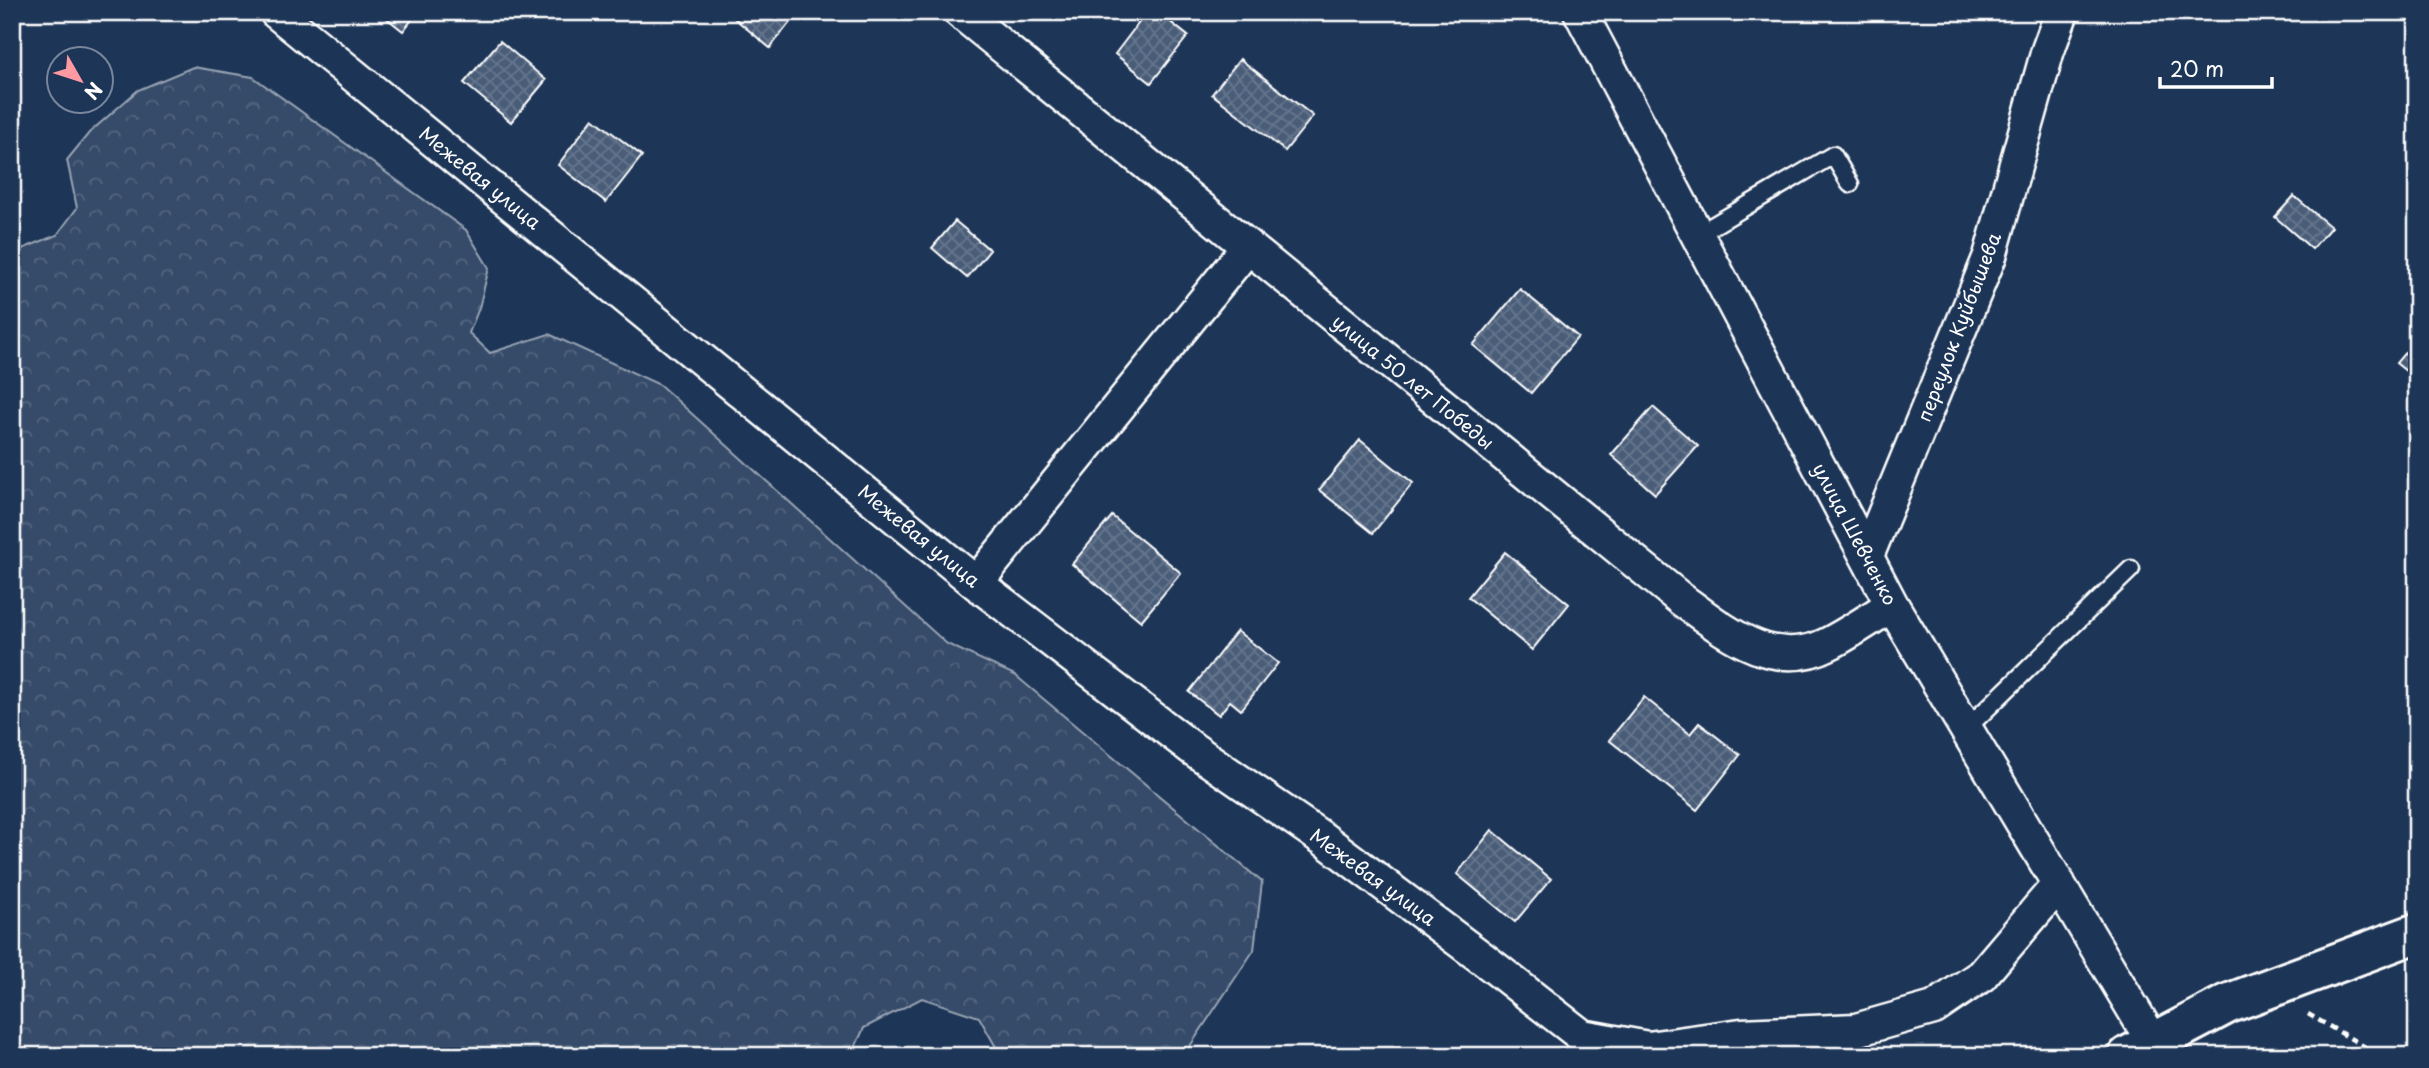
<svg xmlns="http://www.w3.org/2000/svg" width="2429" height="1068" font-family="'Playpen Sans',sans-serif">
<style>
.forest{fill:url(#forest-crowns);stroke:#9aa5b4;stroke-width:2}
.building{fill:url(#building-cross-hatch);stroke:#fff;stroke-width:2}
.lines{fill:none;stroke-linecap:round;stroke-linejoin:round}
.service-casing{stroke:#fff;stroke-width:21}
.minor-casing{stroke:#fff;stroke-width:37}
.tertiary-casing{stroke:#fff;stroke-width:44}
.path{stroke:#fff;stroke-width:4.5;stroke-dasharray:7 5;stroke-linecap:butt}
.service{stroke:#1d3557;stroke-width:16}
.minor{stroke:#1d3557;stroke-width:32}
.tertiary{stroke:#1d3557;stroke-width:38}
.labels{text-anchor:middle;stroke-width:5;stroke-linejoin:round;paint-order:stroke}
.street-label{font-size:19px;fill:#fff;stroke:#1d3557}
</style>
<defs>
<pattern id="forest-crowns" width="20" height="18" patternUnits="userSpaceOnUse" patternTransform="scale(1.75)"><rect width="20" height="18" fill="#364b69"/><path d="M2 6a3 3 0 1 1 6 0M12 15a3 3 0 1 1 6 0" fill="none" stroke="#546680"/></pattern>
<pattern id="building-cross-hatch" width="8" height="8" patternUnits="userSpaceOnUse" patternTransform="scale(1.75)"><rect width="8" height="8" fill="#4a5d79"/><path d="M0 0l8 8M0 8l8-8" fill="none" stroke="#65758d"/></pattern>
</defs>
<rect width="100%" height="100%" fill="#1d3557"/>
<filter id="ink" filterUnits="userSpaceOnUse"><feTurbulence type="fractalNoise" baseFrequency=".0143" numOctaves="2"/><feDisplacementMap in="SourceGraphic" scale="14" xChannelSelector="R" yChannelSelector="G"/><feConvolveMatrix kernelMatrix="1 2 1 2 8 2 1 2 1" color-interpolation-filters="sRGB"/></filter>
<g filter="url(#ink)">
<path class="forest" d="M193,67L253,77L466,230L489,268L479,308L469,333L490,353L549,334L660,385L947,644L1015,675L1262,882L1254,950L1188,1049L1178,1056H1001L979,1017L922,998L864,1028L851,1056H12V253L57,235L77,208L67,160L89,133L138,90Z"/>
<path class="building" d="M379,12H418L403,31Z
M727,12H798L770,48Z
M1147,12H1158L1188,36L1151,83L1115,54Z
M500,41L546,80L511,122L464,83Z
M1240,59L1313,116L1285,151L1212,94Z
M593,118L642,156L606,202L558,165Z
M2294,196L2331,227L2312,249L2275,217Z
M955,221L990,250L967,278L932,248Z
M1520,289L1578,337L1531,393L1473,345Z
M2417,338V380L2396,363Z
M1653,407L1698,446L1655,494L1611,455Z
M1360,440L1413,483L1373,533L1319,490Z
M1112,516L1181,573L1141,621L1072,564Z
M1505,552L1569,604L1532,650L1468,597Z
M1237,631L1278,663L1241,710L1230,701L1219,715L1189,692Z
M1644,697L1690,734L1699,723L1740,755L1697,810L1609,740Z
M1492,830L1551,879L1515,922L1457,874Z"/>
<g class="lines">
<g class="service-casing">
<path id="service" d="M1697,235L1833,155L1850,184
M1966,729L2131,569"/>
</g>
<g class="minor-casing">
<path id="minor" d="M276,12L976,583L1193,749L1322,838L1486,961L1582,1036L1648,1048L1741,1035L1856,1030L1934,1008L1981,976L2059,884
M960,12L1682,600C1725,631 1772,672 1828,644C1850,633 1871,618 1892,605
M1580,12L1892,605L2153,1042
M1867,556L1990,256L2048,50L2062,12
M976,583L1247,248"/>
</g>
<g class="tertiary-casing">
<path id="tertiary" d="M2128,1056L2227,1004L2417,933"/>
</g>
<path class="path" d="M2308,1014L2381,1056"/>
<use href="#service" class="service"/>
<use href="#minor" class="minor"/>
<use href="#tertiary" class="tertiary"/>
</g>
</g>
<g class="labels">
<g class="street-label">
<text transform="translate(480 178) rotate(39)" y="7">Межевая улица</text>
<text transform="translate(1959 327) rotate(-69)" y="7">переулок Куйбышева</text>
<text transform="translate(1413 382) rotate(39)" y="7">улица 50 лет Победы</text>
<text transform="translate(1855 534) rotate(62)" y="7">улица Шевченко</text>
<text transform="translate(919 536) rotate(39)" y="7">Межевая улица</text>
<text transform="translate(1373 877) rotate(36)" y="7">Межевая улица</text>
</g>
</g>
<rect width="2429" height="1068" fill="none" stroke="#1d3557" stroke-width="42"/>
<rect x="21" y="21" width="2387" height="1026" fill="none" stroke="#fff" stroke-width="2.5" filter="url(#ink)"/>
<g transform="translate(80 80) rotate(129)"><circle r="33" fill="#1d3557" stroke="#77869a" stroke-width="2"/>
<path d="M0-5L12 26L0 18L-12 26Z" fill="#ff9aa2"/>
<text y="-10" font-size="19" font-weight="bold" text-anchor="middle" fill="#ffffff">N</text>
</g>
<path d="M2160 77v10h112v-10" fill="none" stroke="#ffffff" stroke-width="3.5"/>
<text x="2170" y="77" font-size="21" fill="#ffffff" stroke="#1d3557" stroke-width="5" paint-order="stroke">20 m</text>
</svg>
